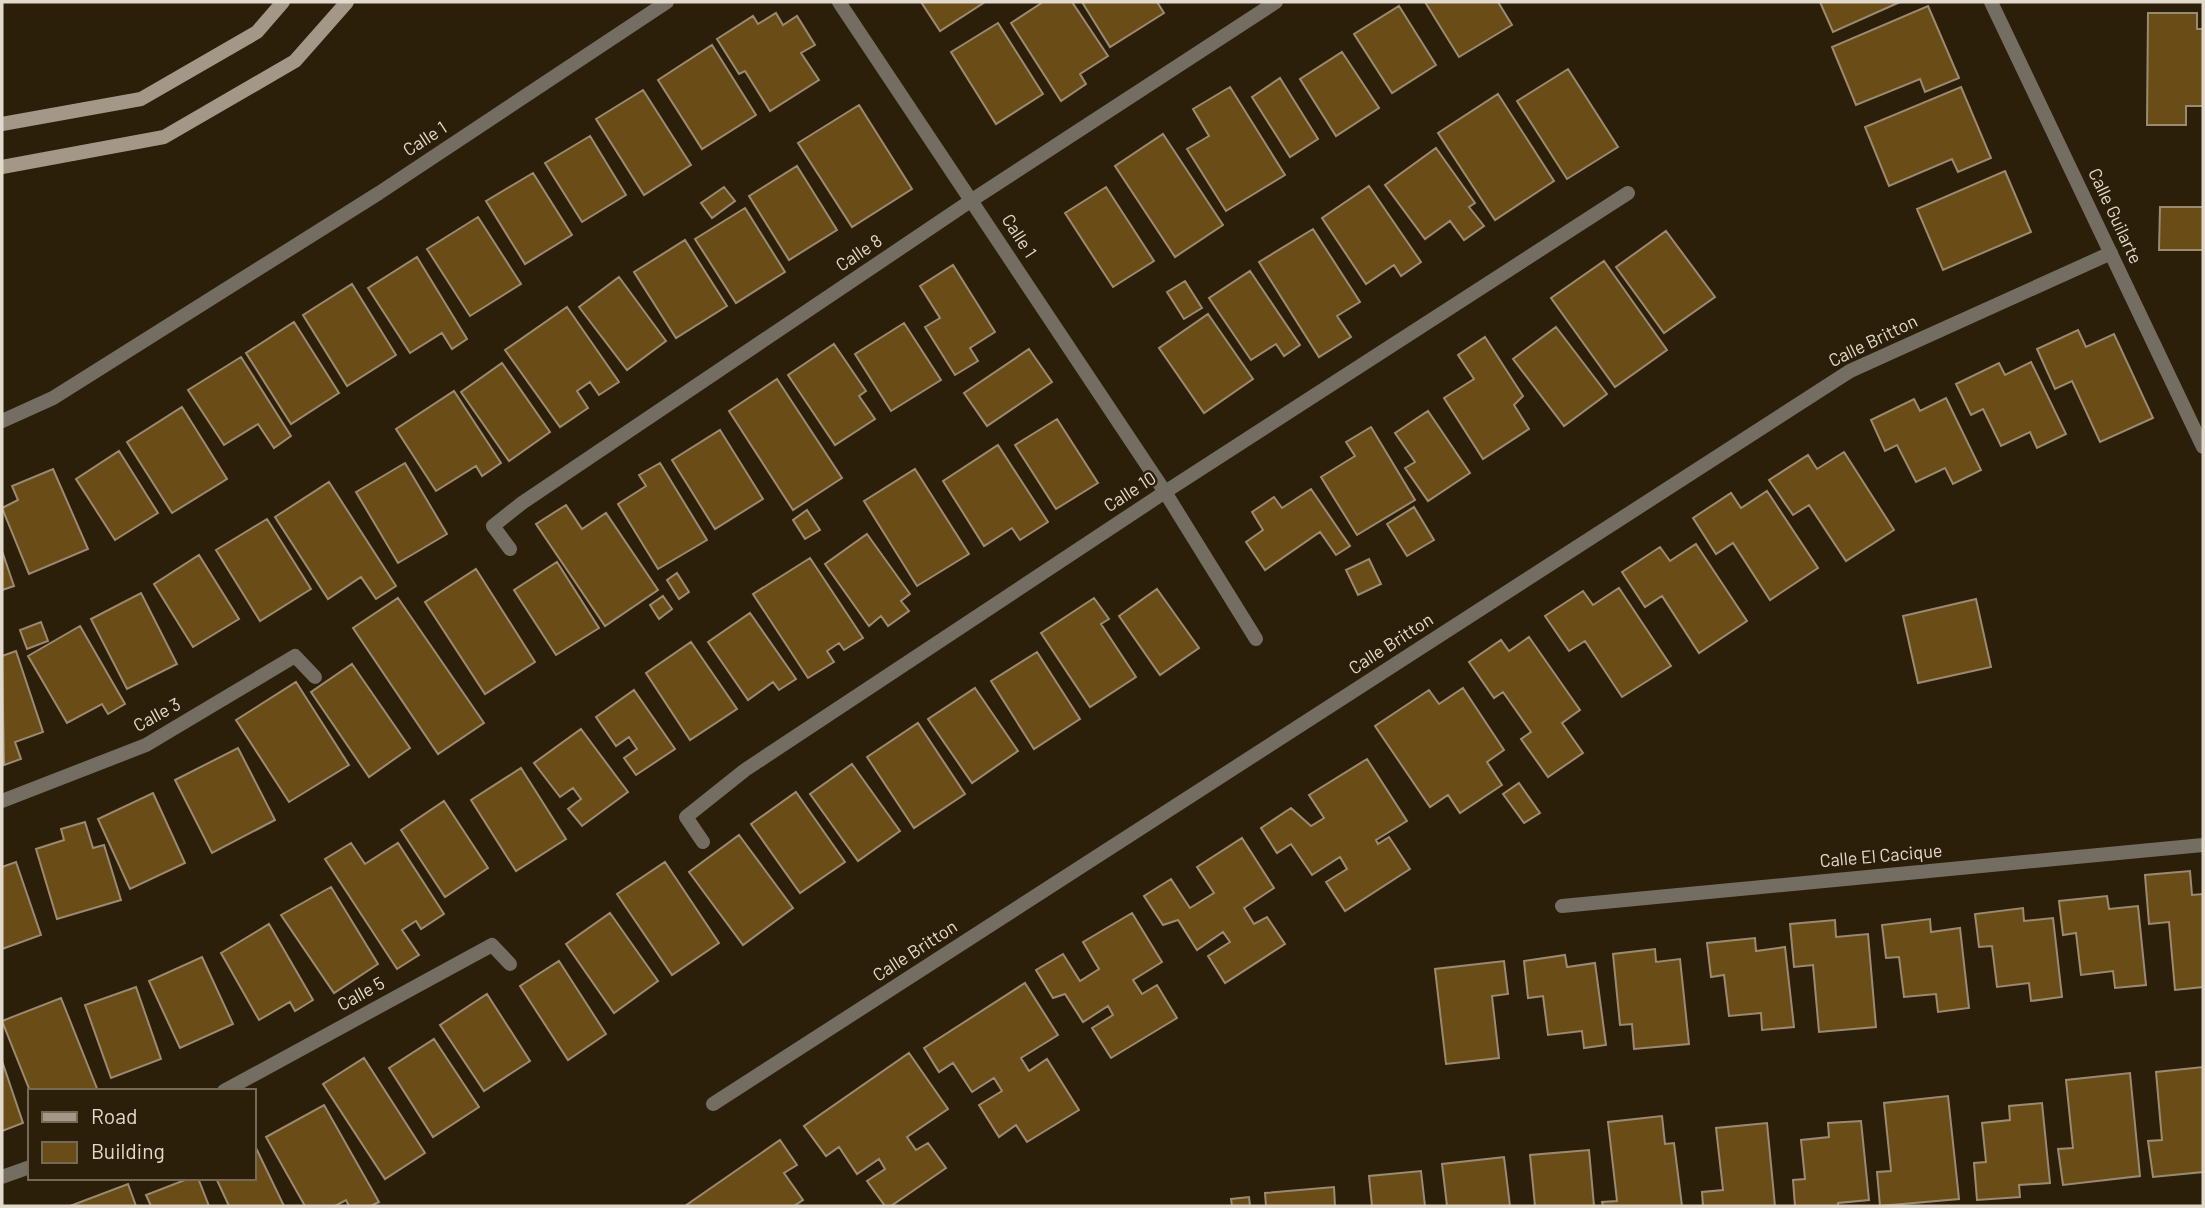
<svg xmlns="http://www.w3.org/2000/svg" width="2205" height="1208" font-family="Barlow,sans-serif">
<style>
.building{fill:#6a4c17;stroke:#9b8a72;stroke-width:2}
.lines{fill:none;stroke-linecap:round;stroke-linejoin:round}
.street{stroke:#746d62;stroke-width:14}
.secondary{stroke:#a39887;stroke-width:14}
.labels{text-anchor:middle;stroke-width:5;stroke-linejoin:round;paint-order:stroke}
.street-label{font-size:18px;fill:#e2dacc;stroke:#2c1f09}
</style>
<rect width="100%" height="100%" fill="#2c1f09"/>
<path class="building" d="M921,2H985L940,31Z
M1043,2H1072L1108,56L1080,74L1086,84L1061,101L1011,23Z
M1082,2H1157L1164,13L1110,47Z
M1425,2H1498L1512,25L1459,57Z
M1820,2H1900L1833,32Z
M1399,6L1436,65L1392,93L1354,34Z
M1928,6L1959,78L1925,92L1920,79L1856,105L1832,47Z
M776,13L783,25L797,16L815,45L801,53L819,80L770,111L745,71L739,74L717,39L753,16L758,24Z
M2148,13H2197V29H2203V106H2186V125H2147Z
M998,23L1043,94L996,124L951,52Z
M712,45L756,115L702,149L658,80Z
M1342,52L1379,108L1336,136L1300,79Z
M1568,69L1618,147L1567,179L1517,101Z
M1280,78L1318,139L1290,157L1252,97Z
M1230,87L1285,175L1226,211L1187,149L1209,136L1193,109Z
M1961,87L1991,158L1958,172L1952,159L1889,186L1865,127Z
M643,90L691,165L644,195L596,119Z
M1498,94L1554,181L1495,220L1438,133Z
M859,105L912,189L852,227L798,143Z
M1163,134L1223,225L1175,257L1115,166Z
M590,136L626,195L582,222L545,163Z
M1436,148L1475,203L1469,207L1484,226L1464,240L1450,221L1425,239L1385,185Z
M797,166L837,230L789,260L749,196Z
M2005,171L2031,232L1943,270L1917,209Z
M533,173L572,235L525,264L486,201Z
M1369,186L1421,262L1401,276L1394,265L1366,284L1322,218Z
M724,187L735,201L712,218L701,203Z
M1106,187L1154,261L1113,287L1065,213Z
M2160,207H2203V250H2159Z
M745,208L785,272L736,303L695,239Z
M478,217L521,284L470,316L427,249Z
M1313,229L1360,302L1337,316L1351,337L1319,357L1259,262Z
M1666,231L1715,297L1664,333L1616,267Z
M685,240L727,306L676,338L634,272Z
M417,257L467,339L452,349L442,333L410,353L368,288Z
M1604,261L1667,350L1615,387L1551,298Z
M953,265L995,332L970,348L978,361L955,375L925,327L940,318L920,286Z
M1250,271L1300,345L1284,356L1276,344L1251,360L1209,298Z
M619,277L666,341L627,370L579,307Z
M1185,281L1202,308L1184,319L1167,292Z
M352,284L396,355L347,386L303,315Z
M567,307L619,382L599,395L590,382L577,391L588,408L560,427L505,350Z
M1208,314L1253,379L1204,413L1159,348Z
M294,322L339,393L291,424L246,353Z
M904,323L941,380L891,411L855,354Z
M1556,327L1607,394L1564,426L1513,359Z
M2078,330L2086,347L2114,334L2153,418L2100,442L2072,381L2055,389L2037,349Z
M1485,337L1523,396L1514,405L1529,429L1483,459L1444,398L1474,379L1458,355Z
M834,344L866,391L859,396L875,419L835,445L788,375Z
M1029,349L1052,382L987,426L964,393Z
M241,357L291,436L274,448L258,424L224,445L188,390Z
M2031,362L2066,434L2037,448L2030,432L2001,446L1983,409L1971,415L1956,384L1999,363L2005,375Z
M502,363L550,432L509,461L461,392Z
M777,379L842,478L793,510L729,411Z
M454,391L501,463L482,476L476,466L436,491L396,429Z
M1946,398L1981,470L1953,484L1945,468L1916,482L1897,445L1885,451L1871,420L1914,399L1920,411Z
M182,407L227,479L172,513L127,442Z
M1428,411L1470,473L1428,501L1405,468L1415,462L1395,433Z
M1057,419L1098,483L1056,509L1015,445Z
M1371,427L1415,500L1357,535L1321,477L1355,456L1346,442Z
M720,430L763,499L715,529L672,460Z
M998,445L1048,522L1020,540L1012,528L984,546L943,481Z
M119,451L158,513L115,540L76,479Z
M1844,452L1894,530L1846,561L1809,505L1793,515L1769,480L1808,455L1817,469Z
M405,463L447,534L398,563L356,492Z
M660,463L707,540L658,569L618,504L646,486L639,475Z
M53,469L88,549L29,574L2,508L18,500L12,486Z
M915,469L969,554L917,586L864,501Z
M329,482L396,586L376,599L361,577L328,599L275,517Z
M1311,489L1350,546L1336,555L1320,532L1265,570L1246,542L1263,530L1252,512L1274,497L1282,508Z
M1767,491L1818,568L1770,600L1733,543L1716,554L1693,518L1731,493L1741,508Z
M566,505L582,529L606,513L658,590L605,626L536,524Z
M1414,507L1434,540L1407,556L1387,524Z
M807,510L820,530L805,539L793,520Z
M267,519L311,589L260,621L216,550Z
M867,534L910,594L901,601L909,611L888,626L881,616L869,626L825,564Z
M1696,544L1747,621L1699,653L1662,596L1645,607L1622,572L1660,547L1670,561Z
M2,551L14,586L2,590Z
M199,555L239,619L193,647L154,584Z
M810,558L863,638L844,650L839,643L827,651L834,662L808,678L753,594Z
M1369,559L1381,584L1358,595L1346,570Z
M557,562L599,628L556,655L514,590Z
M476,569L535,662L485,694L425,602Z
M677,573L689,592L679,599L667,580Z
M1619,588L1671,666L1622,697L1585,641L1569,651L1545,616L1583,591L1593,605Z
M1157,589L1199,648L1160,675L1119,616Z
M141,593L177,664L127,689L91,619Z
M663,596L672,609L659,619L650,605Z
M398,598L484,723L438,754L353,628Z
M1094,598L1109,619L1101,624L1136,677L1090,707L1041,633Z
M1976,599L1991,667L1918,683L1903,616Z
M750,613L796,679L779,690L773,682L748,700L708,642Z
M41,622L48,641L27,649L20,630Z
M80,626L125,704L108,714L102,704L67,723L28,656Z
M1529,637L1580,710L1562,723L1583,753L1548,777L1521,739L1531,732L1503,692L1494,698L1469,662L1501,640L1509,651Z
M691,642L737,709L690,740L646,673Z
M16,651L43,732L15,742L21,759L4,765L2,656Z
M1037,652L1080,719L1034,749L991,681Z
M352,664L410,748L369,777L311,692Z
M296,682L349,765L289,802L236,720Z
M975,688L1018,751L972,783L928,719Z
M1463,688L1504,750L1487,762L1502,785L1460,813L1448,795L1430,807L1375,726L1429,690L1439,704Z
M634,690L675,749L636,775L624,758L637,749L629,737L616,746L596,717Z
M918,723L965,794L914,828L867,757Z
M581,729L628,792L582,826L568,809L581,799L573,788L560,797L534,763Z
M238,748L275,820L212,853L175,780Z
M1367,759L1407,821L1376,840L1378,844L1389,837L1410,869L1345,911L1326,882L1347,869L1340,857L1312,875L1291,844L1277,853L1261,828L1291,808L1311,826L1324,818L1309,795Z
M852,764L900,831L858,861L810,794Z
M521,768L566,839L516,871L471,800Z
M1519,783L1540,813L1524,823L1503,794Z
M796,792L845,862L800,893L751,824Z
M153,793L185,863L130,889L98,819Z
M444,801L488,868L445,897L401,830Z
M85,822L93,848L104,845L121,900L57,919L36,849L64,840L61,829Z
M739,835L793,908L743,945L689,872Z
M1242,838L1274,888L1244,908L1254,924L1267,917L1285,944L1225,983L1208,956L1230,942L1223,932L1197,950L1178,920L1163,925L1144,896L1171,879L1190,908L1214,893L1197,867Z
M351,843L365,864L398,843L444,914L421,929L416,921L402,930L419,955L397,969L325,859Z
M16,862L41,935L2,949V867Z
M665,862L719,943L672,975L617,894Z
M2190,871L2192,895L2203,894V987L2175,990L2169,922L2149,924L2145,875Z
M331,887L378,964L334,993L281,915Z
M2107,896L2109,909L2138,906L2146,985L2115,988L2113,971L2081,975L2076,933L2063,935L2059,901Z
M2023,908L2024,921L2053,918L2062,997L2031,1001L2029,983L1997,987L1992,946L1979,947L1975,914Z
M610,913L658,981L614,1013L566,944Z
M1132,913L1162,962L1133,980L1142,994L1157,985L1177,1018L1111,1058L1092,1028L1113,1015L1108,1006L1083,1022L1065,994L1053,998L1036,970L1063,954L1080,981L1099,969L1083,942Z
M1930,919L1931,932L1960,928L1969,1008L1938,1012L1936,994L1904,997L1899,957L1886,958L1882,925Z
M1835,920L1836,937L1868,934L1876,1027L1819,1032L1813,965L1794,967L1790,924Z
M269,924L313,1000L295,1011L290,1002L259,1020L221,953Z
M1755,938L1756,951L1785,947L1794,1027L1762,1030L1761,1013L1729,1016L1724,975L1711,977L1707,943Z
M1655,949L1656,962L1680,959L1689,1044L1634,1049L1632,1024L1620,1025L1613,954Z
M1565,955L1567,967L1595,963L1606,1045L1584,1048L1582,1031L1548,1035L1543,996L1528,998L1524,961Z
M202,957L233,1024L180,1048L149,981Z
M559,961L606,1034L568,1060L520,986Z
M1504,961L1508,994L1492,996L1499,1058L1446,1064L1435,969Z
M1025,983L1058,1035L1021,1058L1029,1071L1047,1059L1079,1110L1027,1142L1016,1125L999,1137L979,1105L1002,1091L994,1078L972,1092L953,1063L939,1072L924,1048Z
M136,987L161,1059L111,1078L85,1005Z
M487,994L530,1061L484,1091L440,1025Z
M61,998L98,1091H30L2,1021Z
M434,1039L479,1107L433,1137L389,1068Z
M909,1053L948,1109L907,1137L916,1150L928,1143L946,1168L891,1206H885L867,1181L885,1169L879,1159L857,1174L839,1147L826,1156L804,1126Z
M364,1058L425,1153L385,1179L323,1084Z
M2,1061L23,1123L2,1131Z
M2203,1067V1172L2153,1177L2148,1141L2162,1140L2156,1072Z
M2130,1073L2140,1176L2063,1185L2058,1149L2073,1148L2066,1080Z
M1948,1096L1959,1199L1880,1206L1877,1172L1891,1171L1884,1103Z
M2042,1103L2050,1183L2019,1185L2020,1197L1977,1200L1974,1163L1986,1162L1982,1123L2010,1120L2009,1106Z
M324,1105L379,1202L371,1206H349L346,1200L335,1206H305L266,1137Z
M1662,1116L1665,1144L1674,1143L1682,1206H1603L1602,1202L1617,1201L1608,1122Z
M1861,1121L1869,1200L1838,1203V1206H1795L1793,1180L1805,1179L1801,1140L1829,1137L1828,1123Z
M1767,1123L1775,1206H1703L1702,1192L1723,1190L1716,1128Z
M780,1140L797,1165L784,1173L803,1200L794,1206H685Z
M256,1148L284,1206H229L216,1178H254V1150Z
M1589,1150L1594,1206H1535L1530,1155Z
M1504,1157L1510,1206H1447L1442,1164Z
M1421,1171L1425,1206H1372L1369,1176Z
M190,1178H198L209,1206H151L146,1195Z
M128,1184L136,1206H70Z
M1334,1187L1335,1206H1266L1265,1193Z
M1249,1197L1250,1206H1232L1231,1199Z"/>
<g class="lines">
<path class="street" d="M839,2L1165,492L1256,639
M1991,2L2203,447
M2,421L53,398L379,193L667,2
M510,549L493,526L522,503L972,200L1276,2
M2,801L146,745L295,656L315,677
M703,842L686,817L745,770L1165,492L1628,193
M1562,906L2203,845
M224,1091L492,945L510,964
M713,1104L1850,371L2111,253
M2,1177L30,1167"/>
<path class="secondary" d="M2,124L141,99L257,32L283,2
M2,167L164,137L295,61L347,2"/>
</g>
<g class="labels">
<g class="street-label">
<text transform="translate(425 139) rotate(-33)" y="6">Calle 1</text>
<text transform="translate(2115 216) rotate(65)" y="6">Calle Guilarte</text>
<text transform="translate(1019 236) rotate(57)" y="6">Calle 1</text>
<text transform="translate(859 253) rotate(-34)" y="6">Calle 8</text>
<text transform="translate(1873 341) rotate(-26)" y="6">Calle Britton</text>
<text transform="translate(1130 492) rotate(-33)" y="6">Calle 10</text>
<text transform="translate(1391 644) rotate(-33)" y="6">Calle Britton</text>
<text transform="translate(157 715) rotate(-29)" y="6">Calle 3</text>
<text transform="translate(1881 856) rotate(-5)" y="6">Calle El Cacique</text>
<text transform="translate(915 951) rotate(-33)" y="6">Calle Britton</text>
<text transform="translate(361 994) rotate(-29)" y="6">Calle 5</text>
</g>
</g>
<rect width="2205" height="1208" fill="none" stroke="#e2dacc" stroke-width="7"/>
<rect x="28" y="1089" width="228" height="91" fill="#2c1f09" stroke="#756a57" stroke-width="2"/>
<rect x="42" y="1112" width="35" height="10" fill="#a39887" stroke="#756a57" stroke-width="2"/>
<text x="91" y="1124" font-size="21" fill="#e2dacc">Road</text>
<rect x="42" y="1142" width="35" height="21" fill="#6a4c17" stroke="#756a57" stroke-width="2"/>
<text x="91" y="1159" font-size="21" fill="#e2dacc">Building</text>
</svg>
